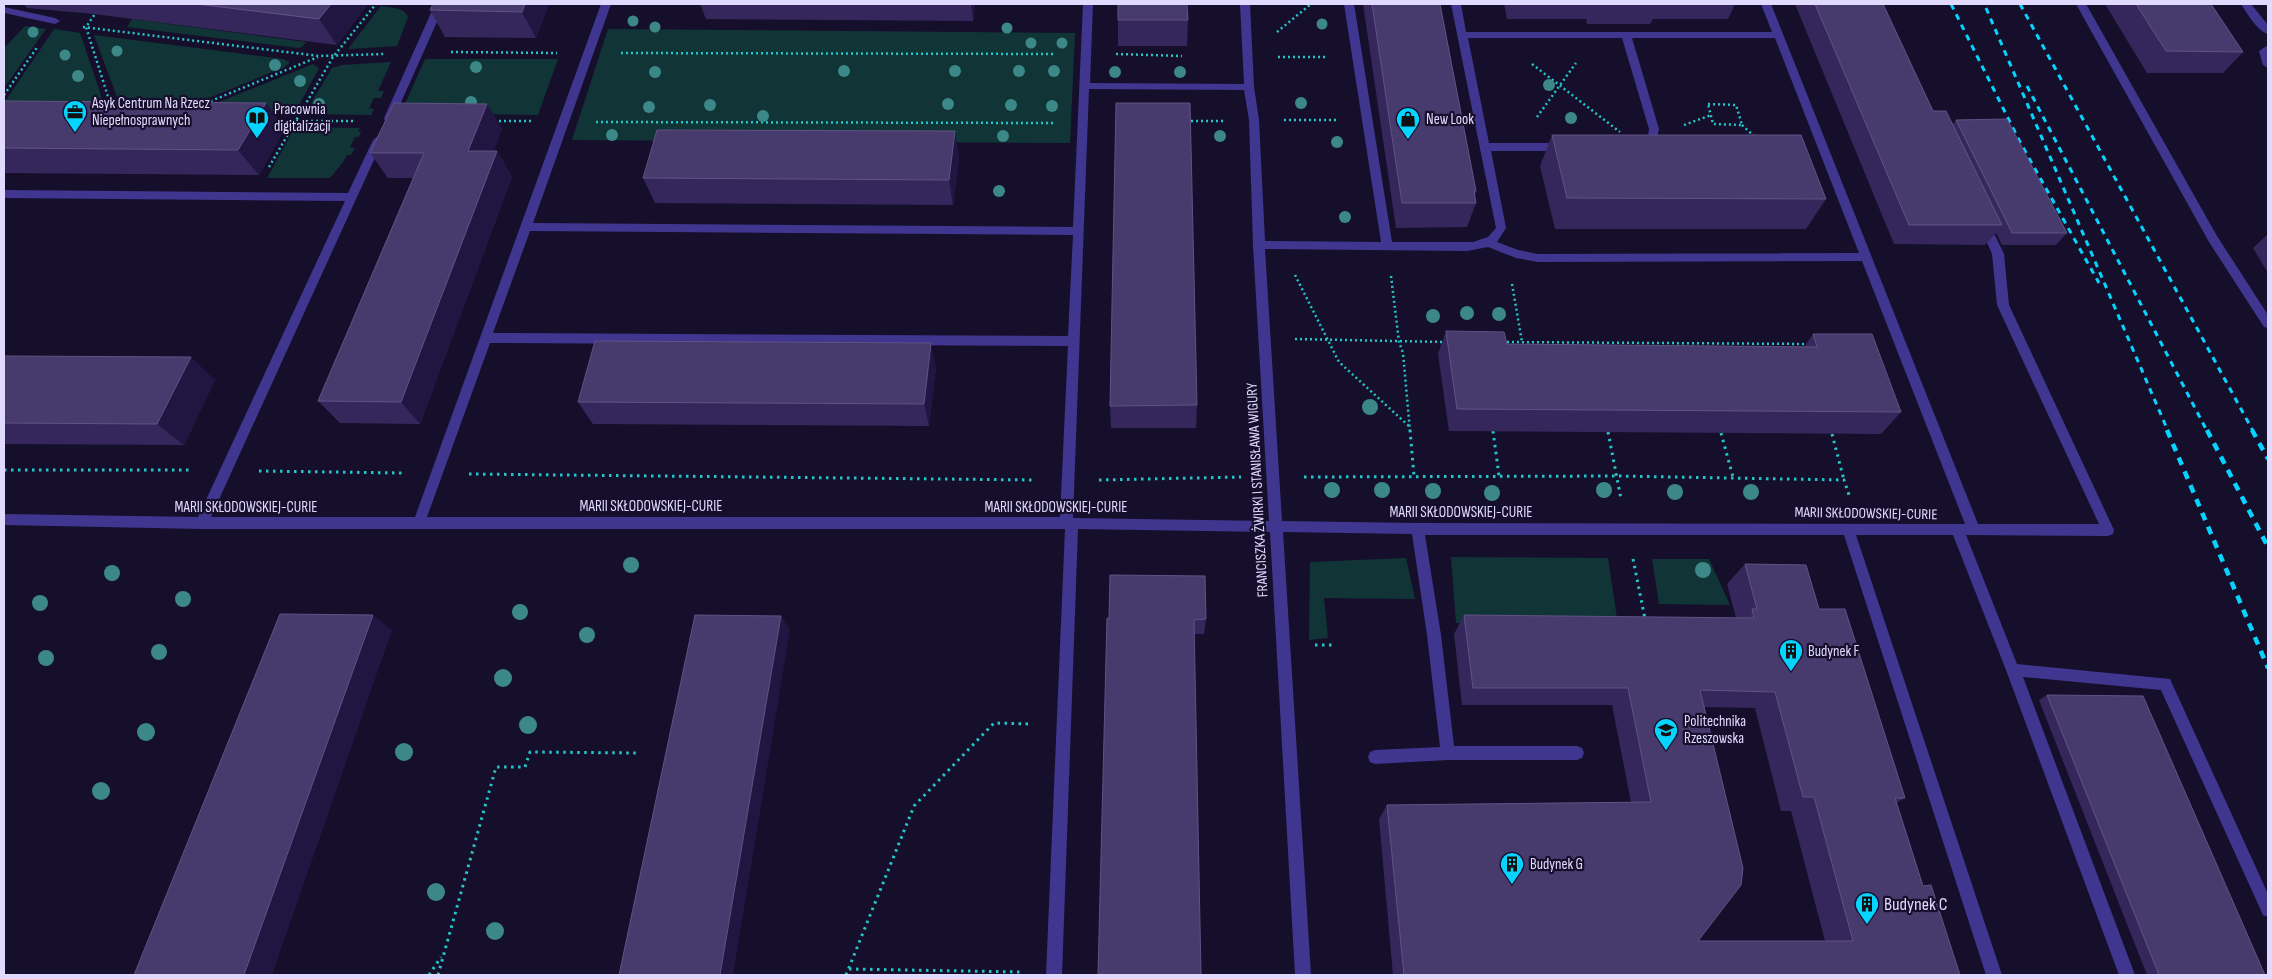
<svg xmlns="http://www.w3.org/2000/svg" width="2272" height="979" font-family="'Sofia Sans Condensed',sans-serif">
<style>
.green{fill:#113537}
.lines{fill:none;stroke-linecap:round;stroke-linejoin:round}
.path-far1{stroke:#26c5c7;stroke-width:2.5;stroke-dasharray:2 3;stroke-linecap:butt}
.path{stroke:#26c5c7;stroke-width:3;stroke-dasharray:2.5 4.5;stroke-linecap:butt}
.minor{fill:#40368f;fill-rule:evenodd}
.rail-far1{stroke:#06d4ff;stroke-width:3;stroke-dasharray:6 5.5;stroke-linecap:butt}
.rail{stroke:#06d4ff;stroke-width:4.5;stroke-dasharray:8 7;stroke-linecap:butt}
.tree{fill:#3c8787}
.wall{fill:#35275b;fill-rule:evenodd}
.shaded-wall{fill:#211541}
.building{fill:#473a6d;stroke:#605384;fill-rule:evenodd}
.labels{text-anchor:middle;stroke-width:4.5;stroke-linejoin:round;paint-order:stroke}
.poi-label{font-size:15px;fill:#e1daff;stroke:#160f2c;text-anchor:start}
.street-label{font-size:15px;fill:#e1daff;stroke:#160f2c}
.near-poi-label{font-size:18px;fill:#e1daff;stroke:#160f2c;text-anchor:start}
</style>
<rect width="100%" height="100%" fill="#160f2c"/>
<path class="green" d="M381,6C391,8 404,7 408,17L397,46L348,49Z
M132,19L306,42L302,47L298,48L127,27Z
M25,26L46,29L4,88V48Z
M54,29L80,33L107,113L4,103Z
M608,29L1075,33L1070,143L572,140Z
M94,35L283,59L290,62L285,67L172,113H123Z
M425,59H558L538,115L401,113Z
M391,62L378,91H384L381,98H374L369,108L374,109L371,115L307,114V110L332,68L342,65Z
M313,64L319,68L297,109L293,112L192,113Z
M295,127L360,128L358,131L361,132L359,137H355L350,147L355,148L351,155H347L343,162L330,178H267Z
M1451,557L1608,558L1618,625L1456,623Z
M1406,558L1415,599L1324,598L1328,638L1309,640L1310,562Z
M1652,559H1709L1730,605L1659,604Z"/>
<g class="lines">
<path class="path-far1" d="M97,11L86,27L111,106
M83,27L319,56L385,54
M1277,32L1311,4
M451,52L557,53
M621,53L1055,54
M1116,54L1182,56
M1278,57H1327
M1532,64L1620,132
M4,95L38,46
M206,103L318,57
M1708,104L1736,105L1742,125L1713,124Z
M1537,117L1576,63
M1284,120H1338
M276,121H355
M494,121H533
M1186,121H1223
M596,122L1053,123
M1684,125L1711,115
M1742,125L1756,138
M269,167L333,57L376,4
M1295,275L1339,362L1410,427
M1391,276L1399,342L1403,353L1410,431
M1512,284L1522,342
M1295,339L1444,342
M1502,342L1809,344"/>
<path class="path" d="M1410,430L1414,476
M1493,431L1499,476
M1608,432L1621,499
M1721,433L1733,477
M1832,434L1844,480
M4,470H191
M259,471L403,473
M469,474L1036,480
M1304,477L1616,476L1844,480L1850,498
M1099,480L1241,477
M1633,559L1645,619
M1315,645H1332
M849,969L1021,972
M429,975L441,957
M438,975L496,767H525L530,752L639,753
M846,975L914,806L994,723L1031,724"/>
<path class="minor" d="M435,4H445L394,118L389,122L385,121L384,118Z
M601,4H611L533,223L1073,227L1083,4H1093L1090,83L1244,84L1240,4H1250L1254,87L1259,120L1265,241L1381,242L1344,4H1354L1392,242H1473L1488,237L1496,228L1451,4H1461L1466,32H1772L1761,4H1771L1978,524H2099L1997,305L1992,254L1979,224L1984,220L1988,221L2004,254L2009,305L2114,530L2113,534L2108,536L1966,535L2017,664L2170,679L2268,894V917L2263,915L2161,690L2023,677L2135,975H2119L2006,670L1953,535H1856L2002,975H1986L1844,535H1425L1441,635L1454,746H1577L1582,748L1584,753L1582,758L1577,760H1448L1375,764L1370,762L1368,757L1370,752L1375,750L1440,747L1427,635L1412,534L1283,532L1311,975H1295L1270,532L1078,529L1062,975H1046L1065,529H202L4,525V514L198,517L345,201L4,198V190L348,193L373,140L378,136L383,140L211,517H415ZM1468,38H1622L1649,129L1648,137L1639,145L1644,149L1656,141L1659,129L1632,38H1775L1859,253L1538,254L1518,250L1497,242L1506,228L1491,151H1564L1569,147L1564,143H1489ZM1089,89L1244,90L1249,120L1253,245L1269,521L1073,518ZM530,231L1073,235L1068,336L493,333ZM1488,247L1516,258L1538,262L1862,261L1965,524L1418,523L1282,521L1265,249L1467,251ZM490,343L1068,346L1060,517H427Z
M2076,4H2086L2217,236L2268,315V328L2264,327L2209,242Z
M2241,4H2251L2268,25V34C2257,31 2247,13 2241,4Z
M4,7L55,18L60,21L55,24L4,13Z
M2268,45V68L2263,65L2259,51Z"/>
<path class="rail-far1" d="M1951,4L2020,142L2099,283
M2020,4L2253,431
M1986,8L2168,431
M2027,86L2207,431"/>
<path class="rail" d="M2167,430L2268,668
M2207,430L2268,547
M2252,430L2268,459"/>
</g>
<g class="tree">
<circle cx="633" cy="21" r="5.5"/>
<circle cx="1322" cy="24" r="5.5"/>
<circle cx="655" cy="27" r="5.5"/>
<circle cx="1007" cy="28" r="5.5"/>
<circle cx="33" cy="32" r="5.5"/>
<circle cx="1031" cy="43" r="5.5"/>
<circle cx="1062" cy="43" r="5.5"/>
<circle cx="117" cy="51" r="5.5"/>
<circle cx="65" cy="55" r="5.5"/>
<circle cx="275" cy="65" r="6"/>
<circle cx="476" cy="67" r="6"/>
<circle cx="844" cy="71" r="6"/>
<circle cx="955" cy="71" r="6"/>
<circle cx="1019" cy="71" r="6"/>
<circle cx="1054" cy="71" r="6"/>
<circle cx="655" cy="72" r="6"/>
<circle cx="1115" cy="72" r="6"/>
<circle cx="1180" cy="72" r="6"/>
<circle cx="78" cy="76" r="6"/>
<circle cx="300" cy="81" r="6"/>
<circle cx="1549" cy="85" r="6"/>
<circle cx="471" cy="102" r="6"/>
<circle cx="1301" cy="103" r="6"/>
<circle cx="319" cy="104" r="6"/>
<circle cx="948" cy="104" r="6"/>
<circle cx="710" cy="105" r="6"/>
<circle cx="1011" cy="105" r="6"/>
<circle cx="1052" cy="106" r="6"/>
<circle cx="649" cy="107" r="6"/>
<circle cx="763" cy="116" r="6"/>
<circle cx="1571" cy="118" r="6"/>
<circle cx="612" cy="135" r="6"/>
<circle cx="1003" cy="136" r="6"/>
<circle cx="1220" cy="136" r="6"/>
<circle cx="1337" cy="142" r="6"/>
<circle cx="999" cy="191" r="6"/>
<circle cx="1345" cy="217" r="6"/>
<circle cx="1467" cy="313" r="7"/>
<circle cx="1499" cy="314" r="7"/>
<circle cx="1433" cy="316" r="7"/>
<circle cx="1370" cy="407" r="8"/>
<circle cx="1332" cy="490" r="8"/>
<circle cx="1382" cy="490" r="8"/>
<circle cx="1604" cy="490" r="8"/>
<circle cx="1433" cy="491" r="8"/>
<circle cx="1675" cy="492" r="8"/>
<circle cx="1751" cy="492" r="8"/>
<circle cx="1492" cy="493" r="8"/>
<circle cx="631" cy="565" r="8"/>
<circle cx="1703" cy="570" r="8"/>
<circle cx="112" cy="573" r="8"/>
<circle cx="183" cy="599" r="8"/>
<circle cx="40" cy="603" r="8"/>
<circle cx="520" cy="612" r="8"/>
<circle cx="587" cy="635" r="8"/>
<circle cx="159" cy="652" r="8"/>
<circle cx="46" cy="658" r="8"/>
<circle cx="503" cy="678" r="9"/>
<circle cx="528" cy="725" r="9"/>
<circle cx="146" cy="732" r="9"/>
<circle cx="404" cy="752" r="9"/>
<circle cx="101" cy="791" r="9"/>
<circle cx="436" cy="892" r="9"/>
<circle cx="495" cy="931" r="9"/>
</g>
<path class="wall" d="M24,4H368L337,45L94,14L27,8Z
M433,4H549L536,38L445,37L430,10Z
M700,4H975L973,21L706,19Z
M1363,4H1440L1476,191L1475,196L1476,203L1467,227L1396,228Z
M1504,4H1735L1728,19H1653L1650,24H1587L1586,19H1507Z
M1795,4H1883L1933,111L1953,124L1956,120L2067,233L2056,245H2002L1996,233L1985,245L1894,244Z
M2105,4H2211L2243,52L2223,73H2147Z
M1118,20H1188L1187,46H1118Z
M4,101L266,103L285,128L259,175L4,173Z
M487,104L502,129L493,151H497L512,177L420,424L340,423L318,401L413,178H388L370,153Z
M1552,135L1826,199L1806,229H1555L1540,166Z
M959,157L953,205L655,203L643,178Z
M2268,234V273L2253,248Z
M1446,331L1507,344L1804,347L1813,334L1901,412L1881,434L1449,431L1438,354Z
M4,356L215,380L184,445L4,444Z
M936,366L929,426L593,424L578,402Z
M1197,405L1196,428H1111L1110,406Z
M1745,564L1819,609L1905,798L1896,803L1923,886L1960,975H1393L1379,819L1387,805L1631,802L1612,705H1462L1454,634L1464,615L1736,618L1727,584ZM1704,707L1755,708L1781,811H1791L1825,941H1698Z
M1109,619H1206L1204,634H1195Z
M2047,695L2265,975H2147L2039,700Z"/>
<path class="shaded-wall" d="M331,4H368L337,45L319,19Z
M525,4H549L536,38L522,12Z
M971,4H975L973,21Z
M266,103L285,128L259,175L238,150Z
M487,104L502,129L484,177L468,151Z
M955,131L959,157L953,205L949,180Z
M497,151L512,177L420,424L401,402Z
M931,343L936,366L929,426L924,404Z
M191,357L215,380L184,445L157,424Z
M373,615L392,630L272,975H244Z
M781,616L790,630L733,975H720Z"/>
<path class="building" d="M197,4H331L319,19Z
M433,4H525L522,12L430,10Z
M1118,4H1187L1188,20H1118Z
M1372,4H1440L1476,191H1474L1476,203H1402Z
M1815,4H1883L1933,111H1946L2002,225H1909Z
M2136,4H2211L2243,52L2166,51Z
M4,101L266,103L238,150L4,148Z
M394,103L487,104L468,151H497L401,402L318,401L424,153H370Z
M1116,103H1190L1197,405L1110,406Z
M2007,119L2067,233H2012L1956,120Z
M657,130L955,131L949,180L643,178Z
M1552,135H1801L1826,199L1567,198Z
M1446,331L1504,332L1507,344L1817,347L1813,334H1872L1901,412L1457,409Z
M595,341L931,343L924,404L578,402Z
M4,356L191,357L157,424L4,423Z
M1745,564L1806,565L1819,609H1845L1905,798H1895L1923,886L1931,885L1960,975H1404L1387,805L1651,802L1628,688H1473L1464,615L1754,618L1752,609H1757ZM1700,690L1775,692L1803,797H1814L1853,941H1698L1741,885L1743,868Z
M1110,575L1205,576L1206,619L1194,620L1201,975H1098L1107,618L1109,619Z
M280,614L373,615L244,975H134Z
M695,615L781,616L720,975H619Z
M2047,695L2143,696L2265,975H2159Z"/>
<defs>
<g id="office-pin" transform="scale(1.25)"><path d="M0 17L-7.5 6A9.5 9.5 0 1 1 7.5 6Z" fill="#06d4ff" stroke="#160f2c"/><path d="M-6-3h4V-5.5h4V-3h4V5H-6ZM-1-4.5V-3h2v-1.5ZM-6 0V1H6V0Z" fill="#111"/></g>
<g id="library-pin" transform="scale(1.25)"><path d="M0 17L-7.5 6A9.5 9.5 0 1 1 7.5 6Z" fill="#06d4ff" stroke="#160f2c"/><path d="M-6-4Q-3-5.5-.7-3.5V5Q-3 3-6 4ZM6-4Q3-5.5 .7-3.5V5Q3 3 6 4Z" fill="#111"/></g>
<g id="shop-pin" transform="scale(1.25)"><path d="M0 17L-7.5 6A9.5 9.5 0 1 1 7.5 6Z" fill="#06d4ff" stroke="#160f2c"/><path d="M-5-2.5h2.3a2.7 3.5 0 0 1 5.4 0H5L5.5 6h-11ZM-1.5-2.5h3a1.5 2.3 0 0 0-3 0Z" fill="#111"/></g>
<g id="building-pin" transform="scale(1.25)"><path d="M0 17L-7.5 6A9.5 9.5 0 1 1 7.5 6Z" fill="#06d4ff" stroke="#160f2c"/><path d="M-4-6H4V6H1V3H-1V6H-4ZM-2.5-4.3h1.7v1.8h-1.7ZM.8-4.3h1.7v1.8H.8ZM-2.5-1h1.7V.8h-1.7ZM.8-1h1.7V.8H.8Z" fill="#111"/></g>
<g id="university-pin" transform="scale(1.25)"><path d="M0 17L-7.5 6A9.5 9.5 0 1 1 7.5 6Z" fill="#06d4ff" stroke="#160f2c"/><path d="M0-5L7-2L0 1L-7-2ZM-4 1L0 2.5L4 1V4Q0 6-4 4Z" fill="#111"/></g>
</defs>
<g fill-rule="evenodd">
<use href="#office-pin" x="75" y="112"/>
<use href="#library-pin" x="257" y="118"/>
<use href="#shop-pin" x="1408" y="119"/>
<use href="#building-pin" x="1791" y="651"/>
<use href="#university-pin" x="1666" y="730"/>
<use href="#building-pin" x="1512" y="864"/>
<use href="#building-pin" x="1867" y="904"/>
</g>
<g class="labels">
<g class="poi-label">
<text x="92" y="108">Asyk Centrum Na Rzecz<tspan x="92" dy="17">Niepełnosprawnych</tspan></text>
<text x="274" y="114">Pracownia<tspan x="274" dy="17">digitalizacji</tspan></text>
<text x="1426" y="124">New Look</text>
<text x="1808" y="656">Budynek F</text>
<text x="1684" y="726">Politechnika<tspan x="1684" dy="17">Rzeszowska</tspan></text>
<text x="1530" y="869">Budynek G</text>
</g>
<g class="street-label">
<text transform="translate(1257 490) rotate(-93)" y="5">FRANCISZKA ŻWIRKI I STANISŁAWA WIGURY</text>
<text x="651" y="511">MARII SKŁODOWSKIEJ-CURIE</text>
<text x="246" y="512">MARII SKŁODOWSKIEJ-CURIE</text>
<text x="1056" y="512">MARII SKŁODOWSKIEJ-CURIE</text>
<text x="1461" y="517">MARII SKŁODOWSKIEJ-CURIE</text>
<text transform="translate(1866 513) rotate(1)" y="5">MARII SKŁODOWSKIEJ-CURIE</text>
</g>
<g class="near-poi-label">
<text x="1884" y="910">Budynek C</text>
</g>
</g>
<rect width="2272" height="979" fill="none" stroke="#e1daff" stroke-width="10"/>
</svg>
